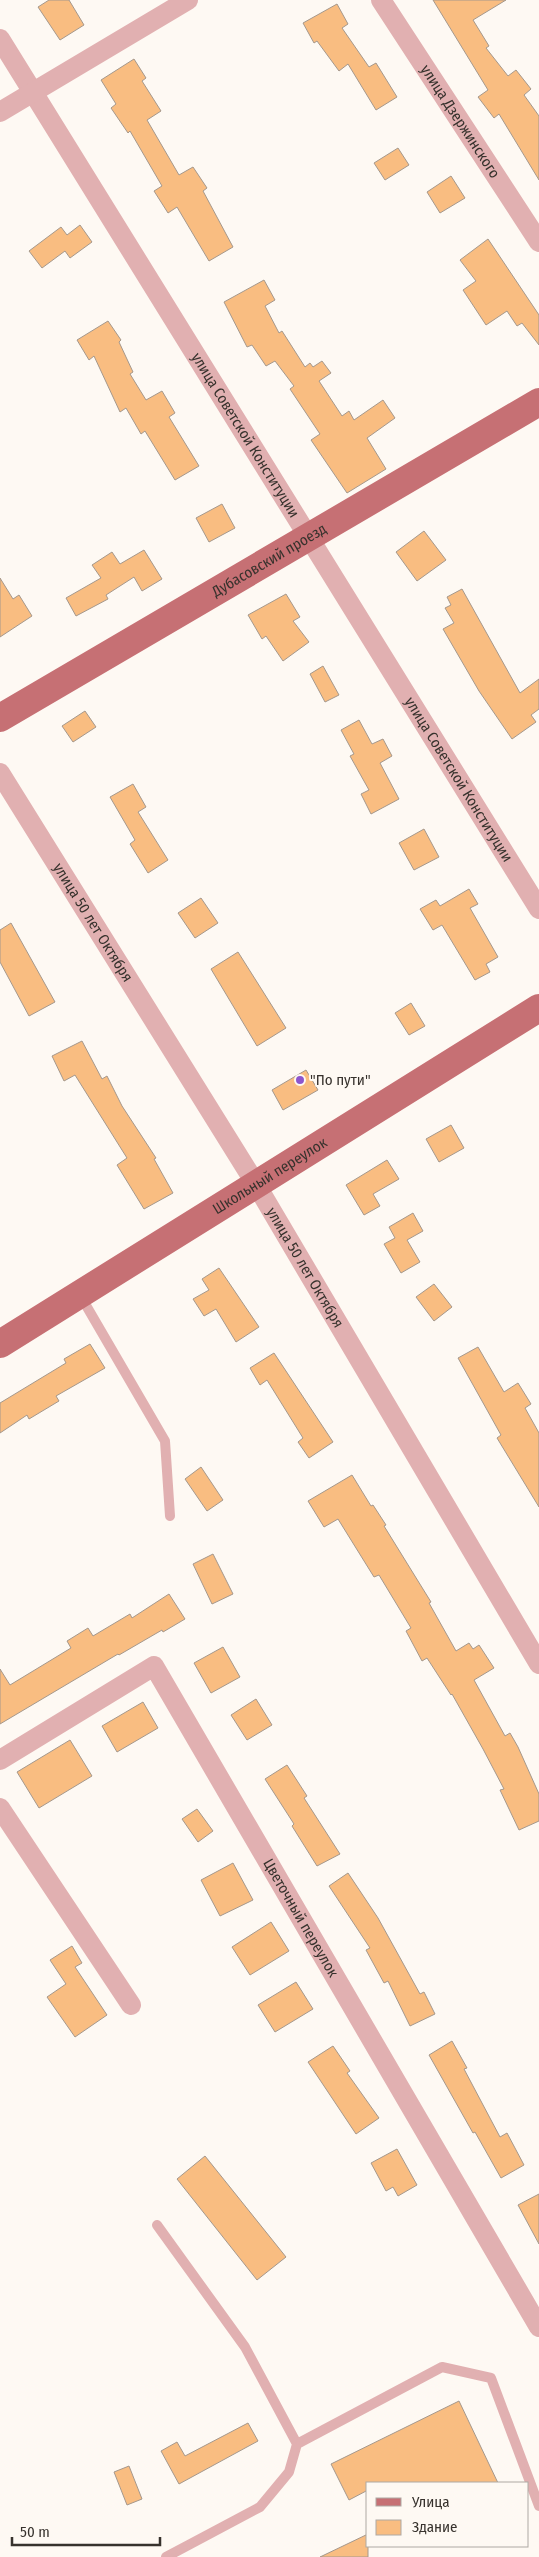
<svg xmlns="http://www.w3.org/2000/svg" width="539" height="2557" font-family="'Fira Sans Condensed',sans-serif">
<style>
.building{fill:#f9bd81;stroke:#a5988c}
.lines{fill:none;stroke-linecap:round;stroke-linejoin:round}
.service{stroke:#e1b0b1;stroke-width:10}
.minor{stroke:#e1b0b1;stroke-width:20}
.primary{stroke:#c67074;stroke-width:28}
.poi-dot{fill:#8d55cd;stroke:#fef9f3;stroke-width:2}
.labels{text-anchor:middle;stroke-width:4;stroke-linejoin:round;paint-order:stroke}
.street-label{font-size:15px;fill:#37322d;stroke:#fef9f3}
.poi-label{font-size:15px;fill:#37322d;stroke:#fef9f3;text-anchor:start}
</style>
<rect width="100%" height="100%" fill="#fef9f3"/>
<path class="building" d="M49,0H69L84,25L60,40L38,7Z
M433,0H506L473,20L489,46L486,48L508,76L516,70L531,89L524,95L539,116V180L499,114L494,118L478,97L488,90Z
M337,4L348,24L342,28L369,67L376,63L397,97L376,110L348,64L339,71L317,41L314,43L303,23Z
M134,59L146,78L142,81L161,111L147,120L179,175L193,167L207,188L203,191L233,247L209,261L177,207L168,213L154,191L162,186L130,131L128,133L111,108L116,104L101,80Z
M398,148L409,165L385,180L374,163Z
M451,176L465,198L440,213L427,192Z
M80,225L92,242L70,258L65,251L42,268L29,251L61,227L67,235Z
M488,239L539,315V345L522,323L517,326L507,311L486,325L463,290L476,281L460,260Z
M264,280L275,300L265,306L279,333L282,331L305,367L310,363L313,367L322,361L331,373L319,381L342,416L349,411L354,420L383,400L395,418L367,438L386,469L347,493L311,440L320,434L290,389L294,386L275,361L266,366L252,345L247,347L224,302Z
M108,321L121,340L119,342L133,372L130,374L146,400L162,391L175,413L169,417L199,466L175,480L145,431L141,434L126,408L120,412L94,356L89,360L77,340Z
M222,504L235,528L209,542L196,518Z
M424,531L446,560L417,581L396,552Z
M144,550L162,579L142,591L134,577L106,595L108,599L76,616L66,598L101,578L92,565L112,552L120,564Z
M0,578L13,599L19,595L32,616L0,637Z
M462,589L520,693L539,679V709L531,715L536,722L512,739L479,691L443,629L454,623L445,608L451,605L447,597Z
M286,594L300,617L293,621L309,642L283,661L266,636L262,639L248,615Z
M323,666L339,695L325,702L310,674Z
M85,711L96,727L73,742L62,726Z
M359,720L372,744L383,739L392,756L380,763L399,799L371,814L361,794L369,790L350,756L354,754L341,730Z
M133,784L146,807L138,812L168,860L148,873L130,844L135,840L110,797Z
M424,829L439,857L414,870L399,843Z
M469,889L478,904L470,908L498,957L486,964L490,972L475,980L442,925L433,930L420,909L436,900L440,906Z
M201,898L218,923L195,938L178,913Z
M11,923L55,1002L29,1016L0,962V930Z
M238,952L286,1028L257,1046L211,969Z
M411,1003L425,1026L409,1035L395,1013Z
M82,1041L102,1079L107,1076L122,1106L156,1158L154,1159L173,1193L144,1209L117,1165L127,1158L75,1075L64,1081L52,1056Z
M306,1070L318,1090L283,1110L272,1090Z
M451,1125L464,1148L439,1162L426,1139Z
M387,1160L399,1179L373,1194L380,1206L364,1215L346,1185Z
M413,1213L423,1231L407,1240L420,1262L401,1273L384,1244L395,1238L389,1227Z
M219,1268L259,1327L236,1342L216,1309L204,1316L193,1299L209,1290L202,1279Z
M434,1284L452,1307L434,1321L416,1297Z
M90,1344L105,1368L56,1396L59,1401L29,1419L27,1415L0,1433V1403L66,1363L64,1359Z
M478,1347L504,1392L518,1383L531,1404L525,1408L539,1433V1507L497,1438L501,1435L458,1358Z
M274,1353L333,1442L309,1458L298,1442L303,1438L267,1380L260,1385L250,1368Z
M201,1467L223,1500L207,1511L185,1479Z
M352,1475L371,1506L373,1505L386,1525L384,1526L431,1602L429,1603L456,1651L469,1643L473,1649L479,1645L494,1668L474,1680L505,1736L510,1733L518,1747L539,1794V1821L519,1830L500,1790L504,1789L483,1749L452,1694L451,1695L427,1658L422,1661L406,1631L411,1628L379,1575L374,1577L338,1519L324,1527L308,1501Z
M213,1554L233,1594L212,1604L193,1564Z
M169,1594L185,1619L163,1632L162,1630L119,1655L118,1654L0,1724V1669L10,1685L71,1648L67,1641L88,1628L93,1636L130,1614L132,1618Z
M223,1647L240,1677L211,1693L194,1663Z
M256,1699L272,1725L247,1740L231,1715Z
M143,1702L158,1728L117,1752L102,1726Z
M70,1740L92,1776L39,1808L17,1772Z
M287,1765L307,1796L304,1798L340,1854L317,1866L292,1826L294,1824L265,1779Z
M197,1809L213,1831L198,1842L182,1819Z
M233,1863L253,1900L220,1916L201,1880Z
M348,1873L378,1918L420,1994L424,1992L435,2014L410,2026L388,1981L384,1983L366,1950L370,1948L329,1886Z
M271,1922L289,1951L250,1975L232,1947Z
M72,1946L82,1963L75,1967L107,2015L75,2037L47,1997L66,1984L50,1960Z
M296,1982L313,2009L275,2032L258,2005Z
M452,2041L467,2068L464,2069L500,2137L507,2133L524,2165L501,2178L475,2132L473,2133L429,2055Z
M333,2046L350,2071L347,2073L379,2118L356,2134L308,2062Z
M397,2149L417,2185L398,2196L393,2187L386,2191L371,2163Z
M205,2156L286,2257L257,2280L177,2179Z
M539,2194V2244L518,2205Z
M459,2401L498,2483H368V2490L349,2500L331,2464Z
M248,2423L258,2441L179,2484L161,2451L177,2442L185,2456Z
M129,2466L142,2499L127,2505L114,2472Z
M368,2534V2557H320Z"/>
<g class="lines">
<path class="service" d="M80,1295L165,1441L170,1516
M157,2225L245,2347L297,2444
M166,2557L260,2507L289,2472L297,2444L442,2367L491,2378L539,2506"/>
<g class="minor">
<path id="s1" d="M381,0L539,242"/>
<path id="s2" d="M0,39L539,909"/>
<path d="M0,112L188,0"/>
<path id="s3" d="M0,773L257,1186L539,1664"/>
<path id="s4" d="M0,1760L154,1666L539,2327"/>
<path d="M0,1808L131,2005"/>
</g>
<g class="primary">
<path id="s5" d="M0,718L539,402"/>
<path id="s6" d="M0,1344L539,1008"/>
</g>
</g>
<circle class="poi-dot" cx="300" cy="1080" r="5"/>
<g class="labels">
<g class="street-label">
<text dy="5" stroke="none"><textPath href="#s1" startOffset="145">улица Дзержинского</textPath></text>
<text dy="5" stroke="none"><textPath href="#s2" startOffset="466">улица Советской Конституции</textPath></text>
<text dy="5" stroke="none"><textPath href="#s5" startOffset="312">Дубасовский проезд</textPath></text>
<text dy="5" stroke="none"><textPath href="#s2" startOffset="871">улица Советской Конституции</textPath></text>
<text dy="5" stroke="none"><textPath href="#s3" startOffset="176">улица 50 лет Октября</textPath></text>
<text dy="5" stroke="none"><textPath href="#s6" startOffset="318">Школьный переулок</textPath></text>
<text dy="5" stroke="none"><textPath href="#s3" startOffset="581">улица 50 лет Октября</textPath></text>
<text dy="5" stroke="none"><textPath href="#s4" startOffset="472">Цветочный переулок</textPath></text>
</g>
<g class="poi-label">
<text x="310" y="1085">"По пути"</text>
</g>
</g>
<rect x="366" y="2482" width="162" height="65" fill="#fef9f3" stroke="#aea9a4"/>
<rect x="376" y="2498" width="25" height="8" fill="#c67074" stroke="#aea9a4"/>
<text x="412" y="2507" font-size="15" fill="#37322d">Улица</text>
<rect x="376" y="2520" width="25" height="15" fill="#f9bd81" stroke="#aea9a4"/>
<text x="412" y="2532" font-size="15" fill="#37322d">Здание</text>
<path d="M12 2537v8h148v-8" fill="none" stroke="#37322d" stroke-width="2.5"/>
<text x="20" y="2537" font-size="15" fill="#37322d" stroke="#fef9f3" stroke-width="4" paint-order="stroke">50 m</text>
</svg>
